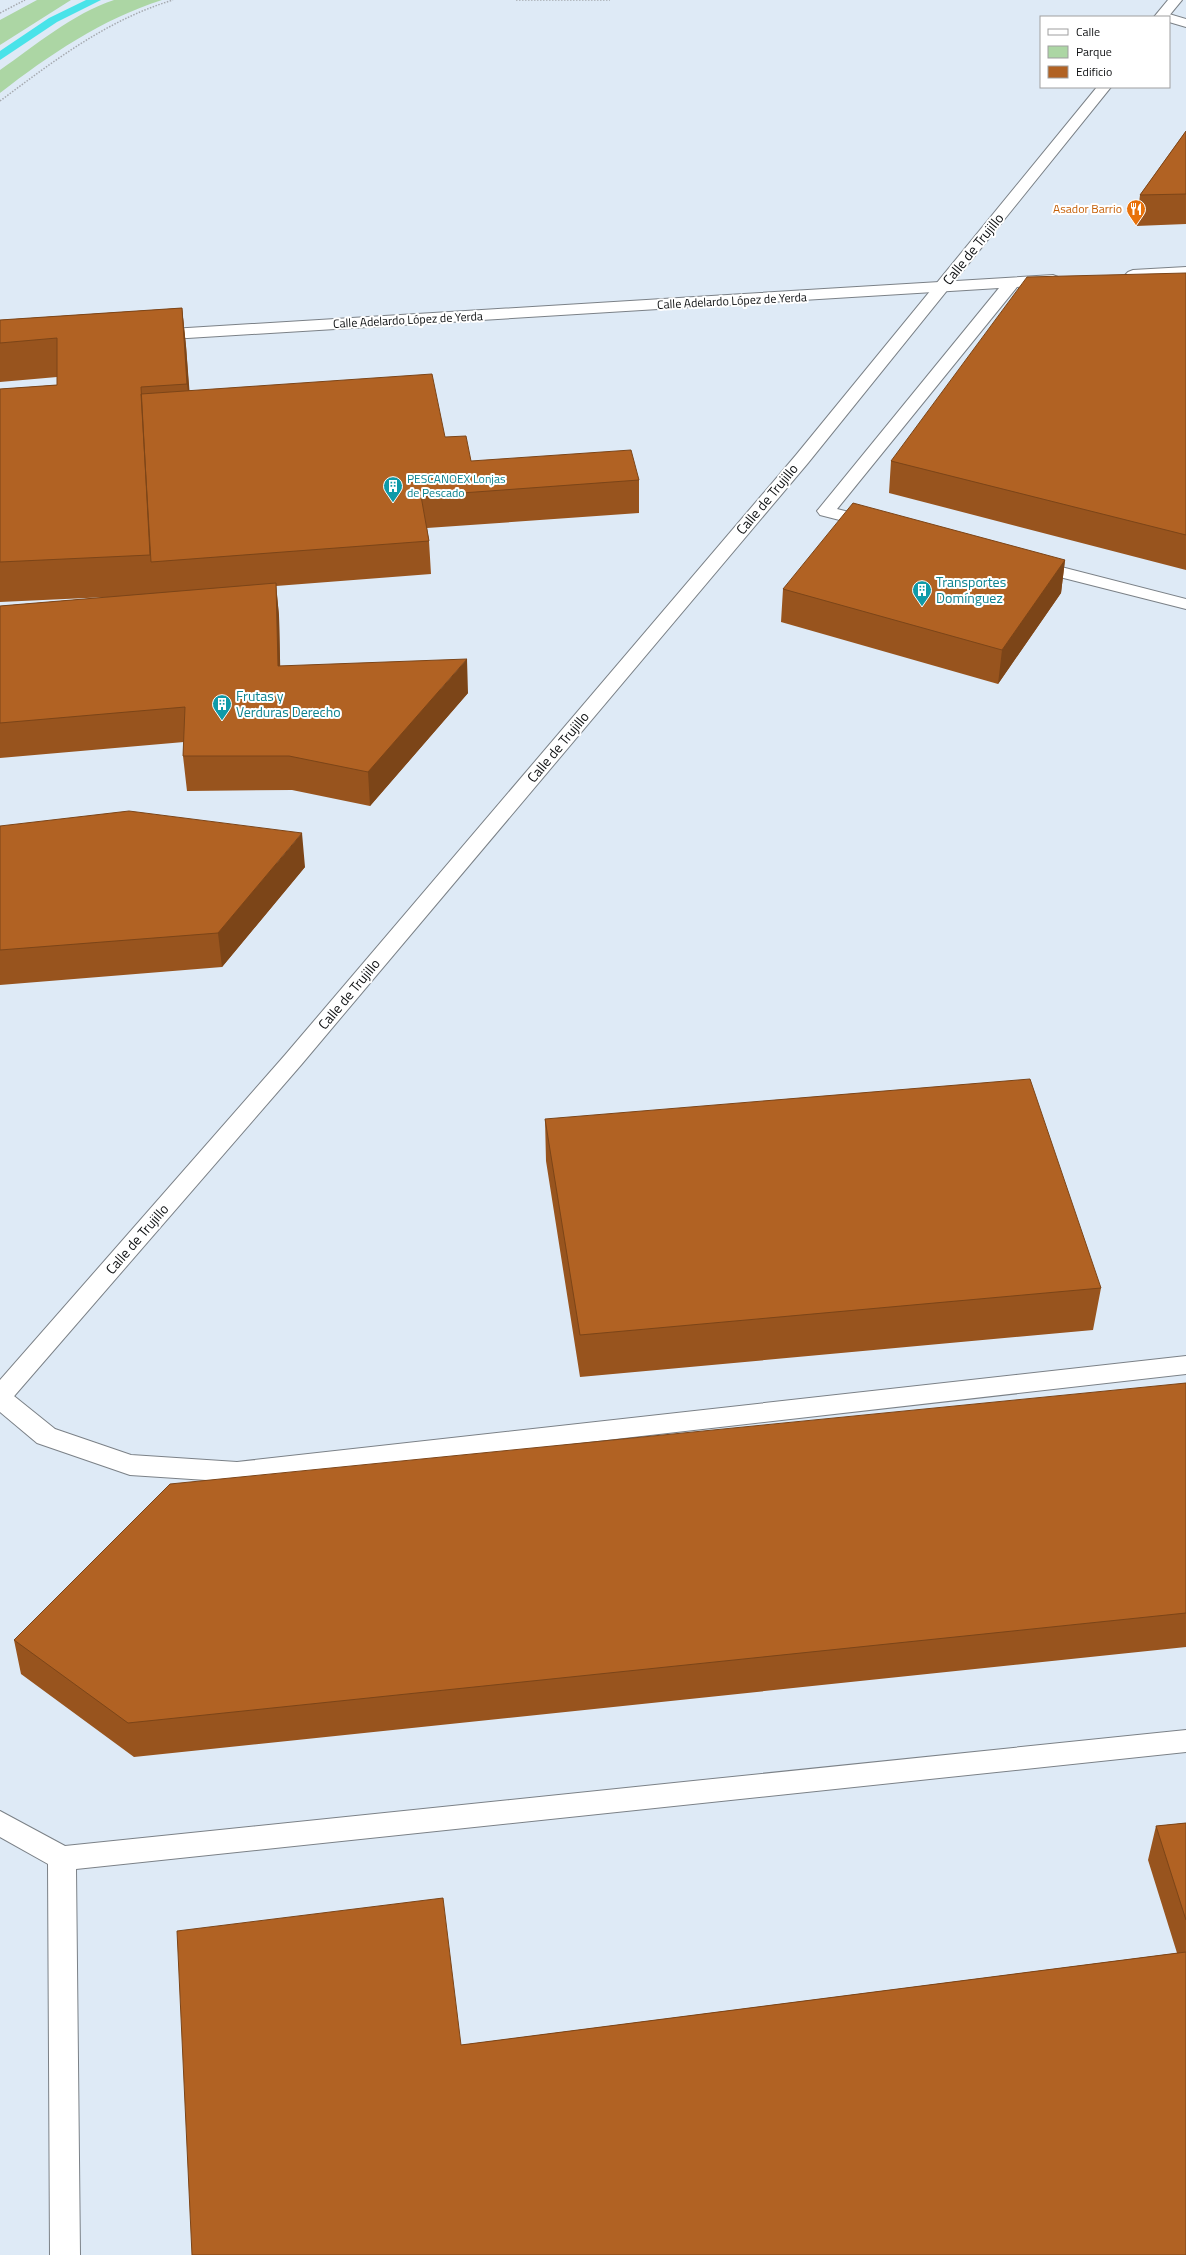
<svg xmlns="http://www.w3.org/2000/svg" width="1186" height="2255" font-family="'Titillium Web',sans-serif">
<style>
.built{fill:#deeaf6;fill-rule:evenodd}
.green{fill:#acd6a4}
.lines{fill:none;stroke-linecap:round;stroke-linejoin:round}
.stream{fill:#49e3e9;fill-rule:evenodd}
.minor-casing{stroke:#7b8187;stroke-width:2}
.secondary-casing{stroke:#7b8187;stroke-width:2}
.path{stroke:#a6aab0;stroke-width:1.5;stroke-dasharray:1.5 1.5;stroke-linecap:butt}
.minor{fill:#fff;fill-rule:evenodd}
.secondary{fill:#fff;fill-rule:evenodd}
.wall{fill:#98541e}
.shaded-wall{fill:#7c4518}
.building{fill:#b16223;stroke:#7c4518}
.labels{text-anchor:middle;stroke-width:4;stroke-linejoin:round;paint-order:stroke}
.far-food-label{font-size:12px;fill:#c56008;stroke:#fff;text-anchor:end}
.far-street-label{font-size:12px;fill:#0e1012;stroke:#fff}
.far-culture-label{font-size:12px;fill:#0d838f;stroke:#fff;text-anchor:start}
.street-label{font-size:14px;fill:#0e1012;stroke:#fff}
.culture-label{font-size:14px;fill:#0d838f;stroke:#fff;text-anchor:start}
</style>
<rect width="100%" height="100%" fill="#eef4fb"/>
<path class="built" d="M0,0H1186V2255H0ZM1041,17H1169V87H1041Z"/>
<path class="green" d="M37,0H71L0,45V20Z
M114,0H162C102,19 49,55 0,93V70C36,45 72,14 114,0Z"/>
<g class="lines">
<path class="stream" d="M86,0H101L57,22L0,60V51L49,18Z"/>
<g class="minor-casing">
<path id="minor" d="M1169,14L1186,19V27L1169,22V17H1163Z
M1186,267V277L1133,280L1128,278L1125,275L1128,272L1133,270Z
M1053,275L1058,277L1061,280L1058,283L1017,287L837,509L877,519L880,523L877,527L871,528L820,515L817,511L999,288L155,340L149,338L147,335L149,332L155,330Z
M1034,560L1186,599V609L1028,569L1025,565L1028,561Z
M1186,1356V1374L237,1482L130,1475L37,1443L0,1412V1389L9,1392L55,1429L131,1455L237,1462Z
M1186,1730V1752L76,1869L80,2255H50L48,1864L0,1837V1811L65,1846Z"/>
</g>
<g class="secondary-casing">
<path id="secondary" d="M1168,0H1182L1168,17H1154Z
M1097,87H1111L808,463L301,1065L9,1402L0,1405V1380L285,1055L796,455Z"/>
</g>
<path class="path" d="M516,0H610
M0,13L25,0
M0,101C55,60 107,20 173,0"/>
<use href="#minor" class="minor"/>
<use href="#secondary" class="secondary"/>
</g>
<path class="wall" d="M1186,131V224L1136,226L1140,195Z
M1186,273V570L889,493L891,461Z
M182,308L186,346L189,390L445,437L471,461L639,480V513L427,528L429,541L431,574L276,586L279,616L280,666L468,693L370,806L292,790L187,791L183,756L184,742L0,758V606L108,597L0,602V389L57,385V377L0,382V320Z
M1065,560L1061,593L998,684L781,622L783,589Z
M0,826L305,867L222,967L0,985Z
M545,1119L1101,1288L1093,1330L580,1377L546,1161Z
M1186,1383V1647L134,1757L21,1674L14,1640Z
M1186,1823V2255H192L461,2045L1177,1953L1148,1860L1156,1826Z"/>
<path class="shaded-wall" d="M182,308L186,346L192,423L187,384Z
M1065,560L1061,593L998,684L1002,650Z
M276,583L279,616L281,700L278,666Z
M467,659L468,693L370,806L368,772Z
M302,833L305,867L222,967L218,933Z"/>
<path class="building" d="M1186,131V194L1140,195Z
M1186,273V535L891,461L1027,277Z
M182,308L187,384L141,387L150,555L0,562V389L57,385V338L0,343V320Z
M432,374L445,437L466,436L471,461L631,450L639,480L421,496L429,541L151,562L141,394Z
M853,503L1065,560L1002,650L783,589Z
M276,583L278,666L467,659L368,772L289,756H183L185,707L0,723V606Z
M129,811L302,833L218,933L0,950V826Z
M1030,1079L1101,1288L580,1335L545,1119Z
M1186,1383V1613L128,1723L14,1640L170,1484Z
M1186,1823V1920L1156,1826Z
M443,1898L461,2045L1186,1952V2255H192L177,1931Z"/>
<defs>
<g id="restaurant-pin" transform="scale(1)"><path d="M0 17L-7.5 6A9.5 9.5 0 1 1 7.5 6Z" fill="#e8710a" stroke="#fff"/><path d="M-5-6h1v4h1v-4h1v4h1v-4h1v5L-1.5 .5V6h-2V.5L-5-1ZM5-6V6H3V1.5H1.5Q1.5-4 5-6Z" fill="#fff"/></g>
<g id="building-pin" transform="scale(1)"><path d="M0 17L-7.5 6A9.5 9.5 0 1 1 7.5 6Z" fill="#0f9aa8" stroke="#fff"/><path d="M-4-6H4V6H1V3H-1V6H-4ZM-2.5-4.3h1.7v1.8h-1.7ZM.8-4.3h1.7v1.8H.8ZM-2.5-1h1.7V.8h-1.7ZM.8-1h1.7V.8H.8Z" fill="#fff"/></g>
</defs>
<g fill-rule="evenodd">
<use href="#restaurant-pin" x="1136" y="209"/>
<use href="#building-pin" x="393" y="486"/>
<use href="#building-pin" x="922" y="590"/>
<use href="#building-pin" x="222" y="704"/>
</g>
<g class="labels">
<g class="far-food-label">
<text x="1122" y="213">Asador Barrio</text>
</g>
<g class="far-street-label">
<text transform="translate(732 301) rotate(-3)" y="4">Calle Adelardo López de Yerda</text>
<text transform="translate(408 320) rotate(-3)" y="4">Calle Adelardo López de Yerda</text>
</g>
<g class="far-culture-label">
<text x="407" y="483">PESCANOEX Lonjas<tspan x="407" dy="14">de Pescado</tspan></text>
</g>
<g class="street-label">
<text transform="translate(973 249) rotate(-51)" y="5">Calle de Trujillo</text>
<text transform="translate(767 499) rotate(-50)" y="5">Calle de Trujillo</text>
<text transform="translate(558 747) rotate(-50)" y="5">Calle de Trujillo</text>
<text transform="translate(349 994) rotate(-50)" y="5">Calle de Trujillo</text>
<text transform="translate(137 1239) rotate(-49)" y="5">Calle de Trujillo</text>
</g>
<g class="culture-label">
<text x="936" y="587">Transportes<tspan x="936" dy="16">Domínguez</tspan></text>
<text x="236" y="701">Frutas y<tspan x="236" dy="16">Verduras Derecho</tspan></text>
</g>
</g>
<rect x="1040" y="16" width="130" height="72" fill="#ffffff" stroke="#9f9fa0"/>
<rect x="1048" y="29" width="20" height="6" fill="#ffffff" stroke="#9f9fa0"/>
<text x="1076" y="36" font-size="12" fill="#0e1012">Calle</text>
<rect x="1048" y="46" width="20" height="12" fill="#acd6a4" stroke="#9f9fa0"/>
<text x="1076" y="56" font-size="12" fill="#0e1012">Parque</text>
<rect x="1048" y="66" width="20" height="12" fill="#b16223" stroke="#9f9fa0"/>
<text x="1076" y="76" font-size="12" fill="#0e1012">Edificio</text>
</svg>
